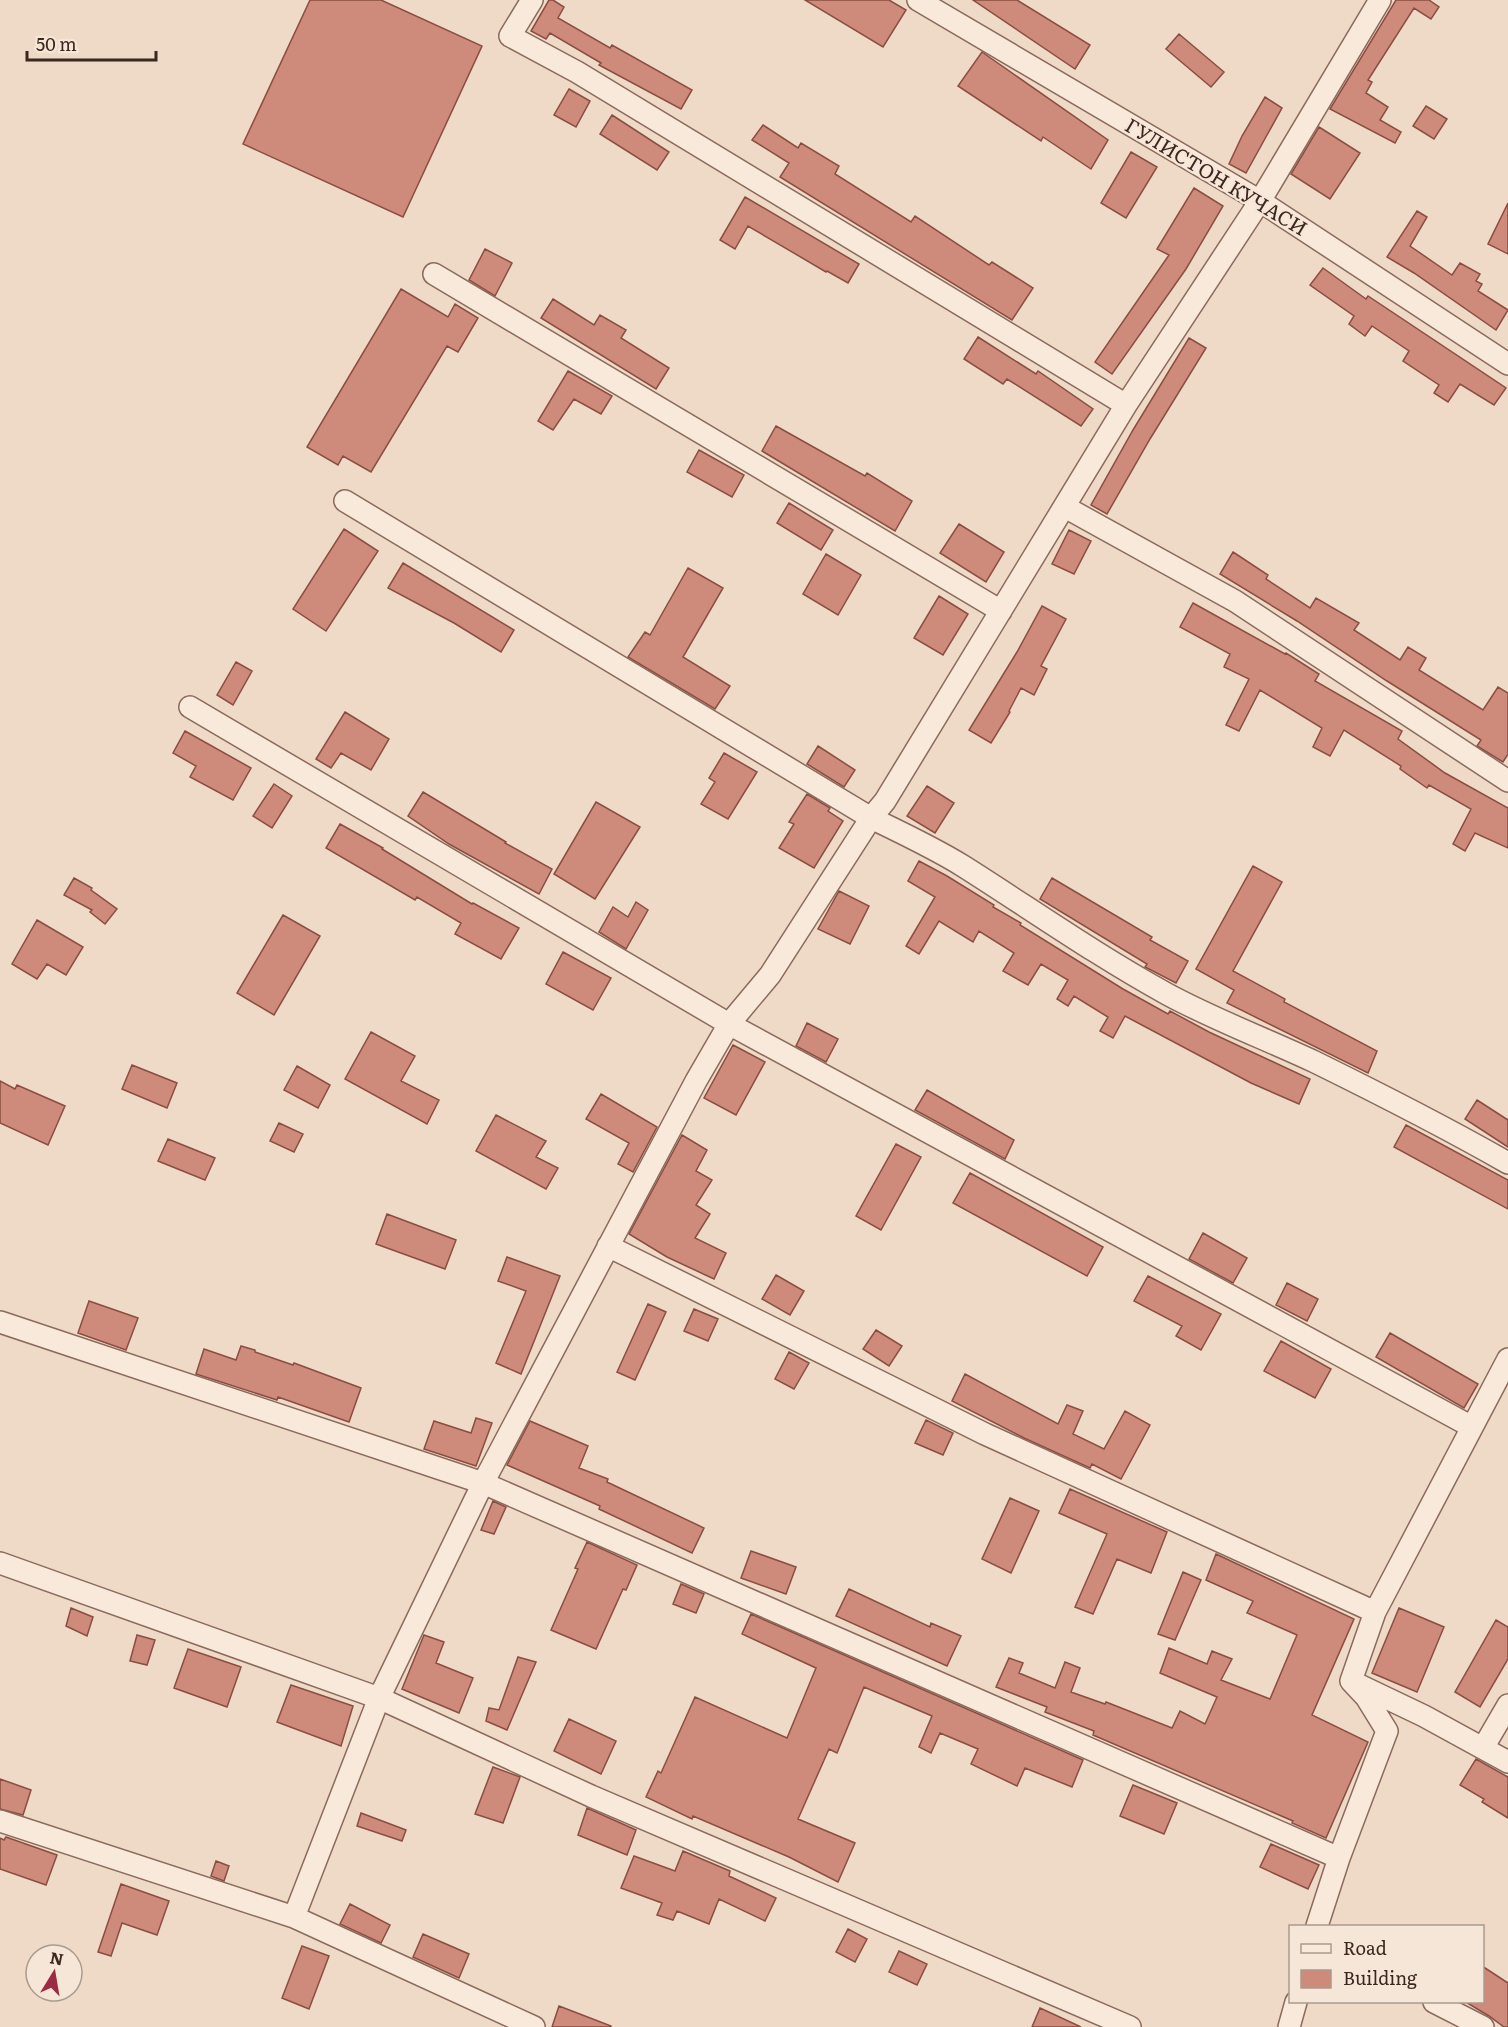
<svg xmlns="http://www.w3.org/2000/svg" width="1508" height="2027" font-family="Literata,serif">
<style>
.building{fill:#ce8b7c;stroke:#8b4d41;stroke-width:1.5}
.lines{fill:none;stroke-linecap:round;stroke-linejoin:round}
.minor-casing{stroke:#8b6a5c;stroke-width:24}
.minor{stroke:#f9e9da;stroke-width:21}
.labels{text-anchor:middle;stroke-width:4.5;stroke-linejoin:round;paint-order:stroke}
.street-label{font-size:20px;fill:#3b2720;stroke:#f6e6d7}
</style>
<rect width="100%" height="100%" fill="#efdac7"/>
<path class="building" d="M310,0H381L482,46L403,217L243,144Z
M549,0H553L564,7L558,18L610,48L612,45L692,90L681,109L599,65L601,63L550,33L546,39L531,31Z
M805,0H889L906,10L883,47Z
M973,0H1017L1090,45L1075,69Z
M1396,0H1429L1439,7L1431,19L1414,8L1368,80L1372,82L1366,93L1388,107L1380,120L1401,132L1395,143L1330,109Z
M1179,34L1224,72L1211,87L1166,49Z
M982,52L1108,140L1091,169L1043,137L1041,141L958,86Z
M569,89L590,101L576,127L554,115Z
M1265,97L1282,108L1246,173L1229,164L1242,136Z
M1426,106L1447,119L1434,139L1413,126Z
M612,115L669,152L657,170L600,134Z
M763,125L798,148L801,143L839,166L835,174L911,222L915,216L989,265L992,262L1033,288L1012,320L780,177L789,163L752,140Z
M1319,127L1360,153L1330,199L1291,174Z
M1131,152L1157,167L1126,218L1101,203Z
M1194,188L1223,206L1186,269L1112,374L1095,362L1169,255L1157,249Z
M745,197L859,264L848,283L827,271L826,272L748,226L735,249L720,240Z
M1508,203V254L1488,244Z
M1417,211L1427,217L1410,246L1452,275L1460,263L1480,274L1476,281L1482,284L1478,291L1508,310L1496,330L1414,273L1387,257Z
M485,249L512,263L495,296L469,280Z
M1323,268L1366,299L1368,296L1506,388L1494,405L1460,384L1448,402L1434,393L1439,385L1403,361L1409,351L1372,326L1365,336L1349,324L1354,316L1310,285Z
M401,289L448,317L455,304L478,318L458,352L447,346L371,472L343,456L338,465L307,447Z
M553,299L594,325L600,315L626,330L621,338L669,368L656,389L541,318Z
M978,337L1036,374L1038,371L1093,409L1081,426L1007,379L1003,384L964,359Z
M1189,338L1206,348L1150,439L1107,514L1091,505L1133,430Z
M568,371L612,396L601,414L574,399L553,430L538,421Z
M776,426L865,476L867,473L912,501L895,531L762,451Z
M699,450L744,475L732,497L687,472Z
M789,503L833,530L821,550L777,523Z
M959,524L1004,552L986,582L940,553Z
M344,529L378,551L326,631L293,609Z
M1069,530L1091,541L1074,574L1052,564Z
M1233,552L1268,575L1266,579L1310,608L1316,598L1359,623L1354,630L1400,660L1408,647L1426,658L1419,670L1483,710L1498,687L1508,693V754L1503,762L1477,746L1481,740L1387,681L1297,621L1220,574Z
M826,554L861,575L838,615L803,594Z
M403,563L514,630L501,652L454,623L388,588Z
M688,568L723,588L683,657L730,686L715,709L628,657L645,632L650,635Z
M939,596L968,614L943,655L914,638Z
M1193,603L1285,654L1286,653L1319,674L1315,681L1402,731L1398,739L1445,773L1508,808V848L1475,833L1465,851L1453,844L1471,809L1429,785L1427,788L1400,769L1401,766L1344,730L1330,756L1313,747L1322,728L1260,690L1239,731L1226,725L1249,679L1224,667L1230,654L1180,627Z
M1042,606L1066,619L1041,666L1047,669L1034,695L1021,688L1009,711L1010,712L991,743L969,730L1017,652Z
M236,662L252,671L233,705L217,695Z
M345,712L389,739L371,770L341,753L331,768L316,759Z
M185,731L251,768L233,800L190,777L196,766L173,753Z
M818,746L855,770L844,787L807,764Z
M724,753L757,772L728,819L701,804L715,782L709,778Z
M274,784L292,796L272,828L253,816Z
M927,786L954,803L935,833L907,816Z
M423,792L506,842L505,843L552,869L539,894L449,844L408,816Z
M807,794L830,808L828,811L843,821L814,868L779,848L794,824L789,822Z
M596,802L640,827L595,899L554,874Z
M340,824L383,848L382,849L472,904L473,903L519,928L501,959L455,934L461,923L417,897L415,900L326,848Z
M919,861L947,876L994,905L993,907L1021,923L1020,925L1123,989L1168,1014L1170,1011L1209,1032L1310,1079L1299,1104L1251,1083L1125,1016L1113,1038L1100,1031L1108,1017L1074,996L1068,1006L1057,999L1068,980L1041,964L1028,985L1003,971L1014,953L979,931L973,942L939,921L919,954L906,946L935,897L908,881Z
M1253,866L1282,882L1233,971L1285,999L1284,1002L1377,1051L1368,1073L1227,1003L1234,990L1196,969Z
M74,878L92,888L91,890L117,909L105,924L90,912L92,910L64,895Z
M1052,878L1152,937L1150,940L1188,961L1176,983L1145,967L1147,964L1040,899Z
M839,891L869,906L850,944L818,929Z
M636,902L648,910L626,949L599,932L613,907L628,917Z
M283,915L320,936L274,1015L237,993Z
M37,920L83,947L66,975L47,964L37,979L12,964Z
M563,952L611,978L593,1010L546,984Z
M807,1023L838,1039L826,1062L796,1046Z
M371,1032L415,1056L401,1081L439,1100L427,1124L345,1079Z
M733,1045L765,1062L736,1115L704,1098Z
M132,1065L177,1083L167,1108L122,1089Z
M297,1066L330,1085L318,1108L284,1090Z
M0,1081L15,1089L17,1085L65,1106L48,1145L0,1123Z
M927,1090L1014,1140L1005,1159L915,1110Z
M601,1094L657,1127L633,1172L618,1164L629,1143L586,1119Z
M1477,1100L1508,1120V1147L1465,1119Z
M496,1115L546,1141L536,1157L558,1168L546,1189L476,1151Z
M279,1123L303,1134L294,1152L270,1141Z
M1406,1125L1508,1180V1209L1394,1147Z
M682,1135L707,1150L696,1171L712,1180L696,1205L710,1214L695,1238L726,1253L714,1279L667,1257L629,1234Z
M168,1139L215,1158L205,1180L158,1161Z
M896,1144L921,1157L881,1230L856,1216Z
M970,1173L1103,1247L1087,1276L953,1203Z
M387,1214L456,1240L445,1269L376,1244Z
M1203,1233L1247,1258L1233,1283L1189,1259Z
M507,1257L560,1276L521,1374L496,1363L526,1291L498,1281Z
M776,1275L804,1291L790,1315L762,1299Z
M1148,1276L1221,1314L1201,1350L1176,1336L1182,1326L1134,1301Z
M1287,1283L1318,1299L1307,1321L1276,1305Z
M89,1301L138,1318L126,1350L78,1333Z
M648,1304L666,1312L635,1380L617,1372Z
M694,1309L718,1319L708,1341L684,1331Z
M876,1330L902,1346L889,1366L863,1349Z
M1390,1333L1478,1384L1464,1408L1376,1357Z
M1281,1341L1331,1369L1315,1398L1264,1371Z
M241,1346L255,1350V1352L293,1365L294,1363L361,1388L349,1422L278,1397L277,1400L196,1374L204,1349L236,1360Z
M789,1352L809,1363L794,1389L775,1379Z
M965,1374L1058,1424L1067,1405L1083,1411L1073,1434L1104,1449L1125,1411L1150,1425L1121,1479L1092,1464L1090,1468L1024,1438L952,1401Z
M476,1418L492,1423L476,1466L424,1449L434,1421L471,1433Z
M926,1420L953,1433L943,1455L915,1443Z
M530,1421L588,1446L579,1468L608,1479L607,1482L704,1528L692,1553L599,1509L600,1506L507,1465Z
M1070,1489L1167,1532L1151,1573L1117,1559L1093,1614L1075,1607L1107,1534L1059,1513Z
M1010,1498L1039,1511L1011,1573L982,1559Z
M493,1501L506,1507L494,1534L481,1530Z
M587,1542L637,1565L626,1590L623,1589L596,1649L551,1630L578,1569L575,1568Z
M751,1551L796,1567L786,1594L741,1578Z
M1216,1554L1354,1619L1312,1715L1368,1742L1326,1838L1292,1823L1293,1821L1093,1735L1094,1731L1045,1712L1047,1707L996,1687L1009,1658L1023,1663L1019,1673L1055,1688L1065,1662L1080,1668L1071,1692L1105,1704L1106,1702L1172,1728L1180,1711L1205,1724L1217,1697L1160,1673L1169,1648L1207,1664L1212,1651L1232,1659L1221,1680L1270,1699L1297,1635L1247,1613L1253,1601L1206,1580Z
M1183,1572L1201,1580L1175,1640L1158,1634Z
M681,1584L704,1594L696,1613L673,1604Z
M849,1589L930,1627L931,1623L961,1636L947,1666L836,1616Z
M71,1608L93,1617L87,1636L66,1626Z
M1399,1608L1444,1627L1417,1692L1372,1673Z
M751,1614L1083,1760L1072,1787L1025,1768L1017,1786L971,1764L978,1749L940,1733L931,1753L919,1747L932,1716L864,1687L837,1753L829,1749L798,1819L855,1843L838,1882L789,1857L693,1816L692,1819L646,1797L658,1771L661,1773L695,1697L787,1738L816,1668L742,1634Z
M1496,1620L1508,1627V1659L1480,1707L1455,1692Z
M137,1635L155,1640L147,1665L130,1661Z
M424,1635L444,1642L436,1663L473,1678L459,1713L402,1689Z
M188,1649L241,1667L227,1707L174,1688Z
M518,1657L536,1662L507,1730L486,1721L489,1708L499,1710Z
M291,1685L353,1706L341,1746L277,1722Z
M569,1719L616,1741L601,1774L554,1751Z
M1476,1759L1508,1777V1818L1482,1802L1484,1799L1460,1785Z
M493,1767L520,1777L503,1823L475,1814Z
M0,1779L31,1790L23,1815L0,1809Z
M1133,1785L1177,1803L1164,1834L1120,1816Z
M587,1808L636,1830L627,1855L578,1835Z
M361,1813L406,1830L402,1841L357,1826Z
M6,1837L57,1855L46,1885L0,1869V1838L4,1840Z
M1271,1844L1319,1865L1308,1889L1260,1867Z
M683,1851L730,1871L729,1876L776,1898L765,1921L719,1899L709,1924L677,1911L673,1920L657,1915L662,1903L621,1888L634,1856L675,1871Z
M216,1861L229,1866L224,1881L211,1876Z
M121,1884L169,1901L157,1935L122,1923L111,1956L98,1952Z
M350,1904L390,1925L381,1943L340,1924Z
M848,1929L867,1939L855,1962L836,1952Z
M423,1934L469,1954L459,1978L413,1957Z
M302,1946L329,1956L309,2009L282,1998Z
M899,1951L927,1964L917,1985L889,1972Z
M1482,1966L1508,1983V2027H1504L1489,2016L1464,2001H1482Z
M559,2006L611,2026V2027H552Z
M1040,2008L1081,2027H1032Z"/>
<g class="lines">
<g class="minor-casing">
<path id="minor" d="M532,0L510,36L577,72L1126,405
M918,0L1260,201L1508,364
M434,274L1001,611
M345,501L871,818C902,833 934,848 963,866C1031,909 1096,955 1167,994C1215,1020 1266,1039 1315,1062C1380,1094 1445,1127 1508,1163
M1065,507L1235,601L1508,781
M190,707L729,1024L1472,1427
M608,1246L985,1434L1375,1612
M0,1322L483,1483L1339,1858L1317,1926
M0,1563L379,1698L591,1796L1130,2027
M1357,1684L1424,1716L1508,1762
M1483,1748L1508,1705
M0,1821L294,1917L534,2027
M1339,1858L1387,1731L1366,1697L1351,1681L1375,1612L1508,1359
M294,1917L379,1698L483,1483L696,1081L729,1024L770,975L871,818L885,801L1126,405L1260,201L1380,0
M1434,2002L1483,2027
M1289,2027L1296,2002"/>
</g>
<use href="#minor" class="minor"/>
</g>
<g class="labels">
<g class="street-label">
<text transform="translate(1216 177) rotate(31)" y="7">ГУЛИСТОН КУЧАСИ</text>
</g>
</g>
<rect x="1289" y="1925" width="195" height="78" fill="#f6e6d7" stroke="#ab9a8e" stroke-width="1.5"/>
<rect x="1301" y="1944" width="30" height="9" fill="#f9e9da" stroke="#ab9a8e" stroke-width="1.5"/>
<text x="1343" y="1955" font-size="18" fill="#3b2720">Road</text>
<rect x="1301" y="1970" width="30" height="18" fill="#ce8b7c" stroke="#ab9a8e" stroke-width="1.5"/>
<text x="1343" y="1985" font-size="18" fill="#3b2720">Building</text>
<g transform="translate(54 1973) rotate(11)"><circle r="28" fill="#f6e6d7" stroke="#ab9a8e" stroke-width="1.5"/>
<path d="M0-4.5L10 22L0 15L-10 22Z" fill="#9b2b45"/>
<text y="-9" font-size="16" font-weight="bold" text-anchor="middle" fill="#3b2720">N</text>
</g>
<path d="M27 51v9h129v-9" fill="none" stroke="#3b2720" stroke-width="3"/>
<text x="36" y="51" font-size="18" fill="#3b2720" stroke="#f6e6d7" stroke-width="4.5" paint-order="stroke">50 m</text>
</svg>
